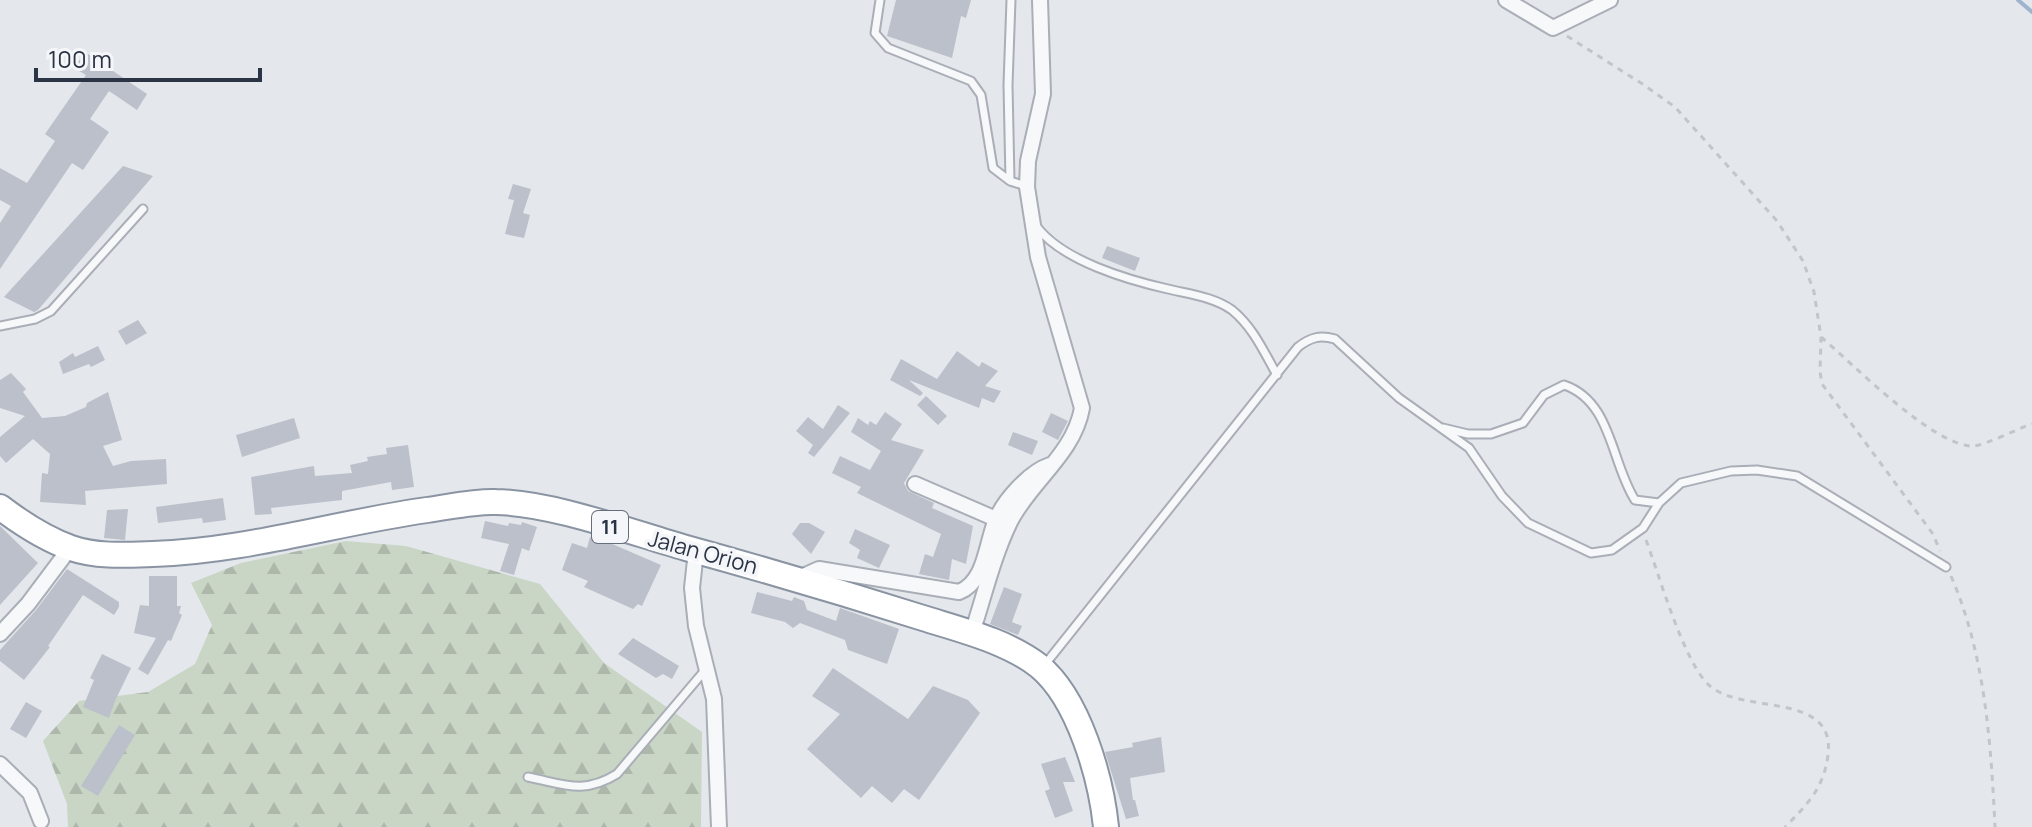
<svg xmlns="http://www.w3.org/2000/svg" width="2032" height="827" font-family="Manrope,sans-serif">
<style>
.forest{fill:url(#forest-firs)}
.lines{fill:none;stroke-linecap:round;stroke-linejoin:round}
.stream{stroke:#9fb4cc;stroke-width:4}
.building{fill:#bbc0ca}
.lane-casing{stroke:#a9aeb7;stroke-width:11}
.street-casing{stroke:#a9aeb7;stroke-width:18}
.highway-casing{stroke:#8b94a3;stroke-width:28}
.path{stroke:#c2c5cb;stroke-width:3;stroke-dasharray:6 6;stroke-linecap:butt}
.lane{stroke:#f7f8fa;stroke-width:7}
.street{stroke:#f7f8fa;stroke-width:14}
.highway{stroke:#fff;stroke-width:24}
.labels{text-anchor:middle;stroke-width:7;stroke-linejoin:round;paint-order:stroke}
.shield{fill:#f4f6f9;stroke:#676e7b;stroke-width:2}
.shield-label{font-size:20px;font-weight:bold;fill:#2b3445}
.street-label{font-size:22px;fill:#2b3445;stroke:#f4f6f9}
</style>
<defs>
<pattern id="forest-firs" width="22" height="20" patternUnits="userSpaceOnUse" patternTransform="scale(2)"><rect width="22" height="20" fill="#c9d6c5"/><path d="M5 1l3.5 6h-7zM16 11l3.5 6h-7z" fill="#adb8ab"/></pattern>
</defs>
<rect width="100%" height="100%" fill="#e4e7ec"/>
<path class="forest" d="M346,541L406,546L540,584L604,663L702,732L701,827H68L67,804L43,741L79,701L148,692L195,664L212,625L191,583L241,563Z"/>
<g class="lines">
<path class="stream" d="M2018,0L2032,12"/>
</g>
<path class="building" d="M896,0H971L966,18L961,16L952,58L887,36Z
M85,52L147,94L137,110L109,91L90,119L109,132L83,170L72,163L0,269V223L11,206L0,200V168L27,183L55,141L45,134L86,75L74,68Z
M123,166L153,176L38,310L34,312L4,297Z
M513,184L531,189L523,213L530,215L524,238L505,234L514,200L508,199Z
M1107,246L1140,258L1135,271L1102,258Z
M138,320L147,333L126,345L118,331Z
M98,346L105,360L91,367L89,364L63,374L59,362L73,353L75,357Z
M957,351L979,367L982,362L998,371L985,386L1001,391L994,403L982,398L979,408L909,380L923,393L920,396L890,380L901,359L937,379Z
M11,373L26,389L23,392L42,418L65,416L86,407L87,403L108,392L122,440L103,446L113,466L131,461L166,459L167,484L85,491L86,505L40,502L42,473L48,474L50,454L33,439L6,463L0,456V437L25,416L0,408V380Z
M926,396L947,416L938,425L917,405Z
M838,405L850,413L814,457L808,453L813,445L796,431L808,417L823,429Z
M885,412L902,424L891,440L924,450L904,483L908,491L934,503L932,508L973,526L966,564L952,559L949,580L919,574L925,554L933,557L941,534L857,493L861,487L832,473L840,456L870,470L881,451L851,432L858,418L868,425L870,421L876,425Z
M1051,413L1068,421L1058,440L1042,432Z
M294,418L300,438L242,457L236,435Z
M1013,432L1038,441L1032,455L1008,445Z
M408,445L414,487L392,490L391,482L342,491V500L271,508L272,514L255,515L251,477L314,466L315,476L352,473L350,465L368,461L367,457L387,454L386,448Z
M223,498L226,520L203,523L202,518L158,523L156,507Z
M128,509L125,540L104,538L107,510Z
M485,521L508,526L509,523L521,525L522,522L537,527L529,551L522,548L514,575L500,571L509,544L481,538Z
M800,523H809L825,532L811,554L792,534Z
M0,526L38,563L0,605Z
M855,529L890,545L879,568L857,558L860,550L849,543Z
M590,537L610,543L661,565L642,606L638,604L633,609L584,587L588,581L562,570L572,543L587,548Z
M67,569L119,602V607L114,615L83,595L48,646L50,647L24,680L0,661V650L36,610Z
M149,576H177V606H181L179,613L182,615L171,641L168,640L148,675L138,669L156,638L134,633L140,605L149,606Z
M1004,587L1022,594L1012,622L1022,626L1018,635L990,624Z
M757,592L792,601L794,597L804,601L807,610L836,621L840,608L899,629L887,664L848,650L845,640L800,623L793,628L785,622L751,613Z
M633,638L679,666L672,679L663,674L656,678L618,654Z
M102,654L131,668L115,701L109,718L83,707L94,680L90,678Z
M833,668L908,719L933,686L968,700L980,713L919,800L904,789L892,803L872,786L861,798L807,749L840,714L812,696Z
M26,702L42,711L26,738L10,729Z
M119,725L135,735L98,796L81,786Z
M1161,737L1165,772L1130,778L1133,800H1135L1139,816L1126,819L1105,752L1133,747L1132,743Z
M1065,757L1075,782H1063L1073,811L1055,818L1045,791L1050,789L1041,764Z"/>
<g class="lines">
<g class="lane-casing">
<path id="lane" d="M880,0L875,33L888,48L971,81L981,95L993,168L1010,181
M1011,0L1008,85L1010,181L1026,186
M1037,227C1063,261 1128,280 1168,289C1189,294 1214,297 1232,310C1253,327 1264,352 1277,375
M0,326L35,319L51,311L143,209
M1443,428L1468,434H1491L1523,423L1544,395L1564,385C1612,401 1611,463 1635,500L1659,503
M1043,667L1298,347C1311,337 1320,335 1335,339L1399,398L1469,448L1502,496L1528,523L1591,553L1612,550L1643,528L1659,503L1681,483L1731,471L1757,470L1797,476L1946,567
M528,777C564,784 583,795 617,774L706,669"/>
</g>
<g class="street-casing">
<path id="street" d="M1506,0L1553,28L1610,0
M915,484L996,519
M696,551L692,588L696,626L714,699L719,827
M799,578L819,569L959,592C985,582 986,545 995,522C1003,501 1029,472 1050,465
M972,633C984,597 993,557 1010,522C1030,482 1074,454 1082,408L1038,257L1027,187L1028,161L1043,94L1040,0
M0,634L28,604L70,548
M0,764L30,793L41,821"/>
</g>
<g class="highway-casing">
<path id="highway" d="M0,507C21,523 46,539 71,548C97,557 126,555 153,554C246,551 335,523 427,510C450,507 474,501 496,502C553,503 630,532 686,548C766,570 844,593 923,618C961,630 1007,641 1039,666C1079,699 1101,778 1106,827"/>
</g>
<path class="path" d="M1567,36L1644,85L1675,107L1777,221L1803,261L1814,292L1821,337L1820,372L1822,384L1933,534L1940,551
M1821,337C1853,364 1935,448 1974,446C1986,445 2019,428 2032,424
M1646,540C1659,574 1684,664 1710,686C1744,715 1836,691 1828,755C1824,788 1807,805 1785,827
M1951,576C1985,654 1991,743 1995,827"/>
<use href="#lane" class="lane"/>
<use href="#street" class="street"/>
<use href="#highway" class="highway"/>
</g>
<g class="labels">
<rect class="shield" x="592" y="511" width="36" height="32" rx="6"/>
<g class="shield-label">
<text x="610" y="534">11</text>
</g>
<g class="street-label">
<text transform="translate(703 552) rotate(15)" y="8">Jalan Orion</text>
</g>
</g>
<path d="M36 68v12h224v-12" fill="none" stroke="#2b3445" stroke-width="4"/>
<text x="48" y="68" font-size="24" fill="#2b3445" stroke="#f4f6f9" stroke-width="6" paint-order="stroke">100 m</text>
</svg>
